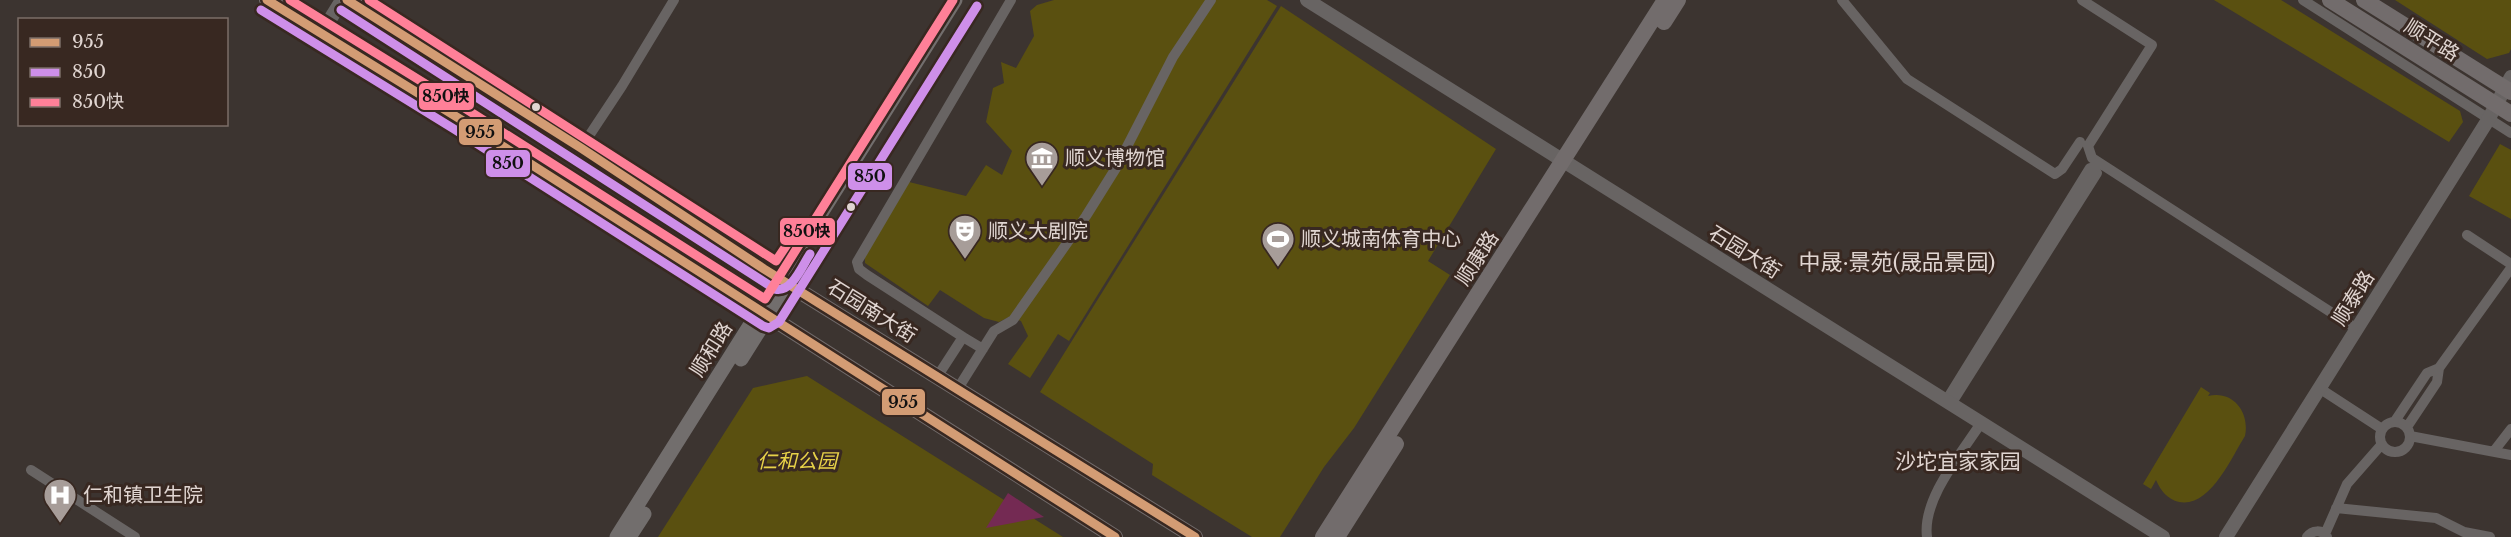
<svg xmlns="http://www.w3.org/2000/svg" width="2511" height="537" font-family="'Libre Baskerville','Noto Sans SC',serif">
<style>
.green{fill:#5a5010}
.water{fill:#742a53}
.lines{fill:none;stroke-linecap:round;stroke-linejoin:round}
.minor{stroke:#686463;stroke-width:10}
.tertiary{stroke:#686463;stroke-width:14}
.secondary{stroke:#726e6d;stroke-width:15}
.primary{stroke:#726c6c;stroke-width:16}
.bus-1-casing{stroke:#382821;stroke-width:14}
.bus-2-casing{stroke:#382821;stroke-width:14}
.bus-3-casing{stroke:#382821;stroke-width:14}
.bus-1{stroke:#d39c74;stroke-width:9}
.bus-2{stroke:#ce8fe9;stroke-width:9}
.bus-3{stroke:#ff8098;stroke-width:9}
.bus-dot{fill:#e0d5d1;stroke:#382821;stroke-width:2}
.labels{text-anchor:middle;stroke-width:6;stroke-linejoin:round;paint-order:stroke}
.street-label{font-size:20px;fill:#e0d5d1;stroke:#382821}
.poi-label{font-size:20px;fill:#e0d5d1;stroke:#382821;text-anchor:start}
.park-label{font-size:20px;font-style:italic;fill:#e7d148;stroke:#382821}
.neighbourhood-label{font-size:21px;fill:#e0d5d1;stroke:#382821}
.quarter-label{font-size:22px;fill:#e0d5d1;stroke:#382821}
.line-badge{stroke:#382821;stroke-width:2}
.pale-badge-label{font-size:16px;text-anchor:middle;font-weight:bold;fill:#111}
</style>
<rect width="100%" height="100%" fill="#3c3430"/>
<path class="green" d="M1054,0H1267L1277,6L1069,341L1058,334L1030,378L1008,364L1028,336L1021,321L1009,317L999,322L984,318L940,290L928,306L865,263V257L909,182L966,196L986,165L1002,175L1012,151L986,122L993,88L1004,83L1001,62L1016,68L1034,36L1030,11L1037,5Z
M2214,0H2281L2460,111L2463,122L2449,142Z
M2395,0H2511V49L2509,53L2487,59Z
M1281,6L1496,149L1428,261L1450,275L1354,428L1324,467L1280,537H1252L1152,475L1153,464L1040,392Z
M2500,144L2511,150V219L2469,196Z
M807,376L1063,537H658L753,388Z
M2201,387L2210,393L2208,396C2233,390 2250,412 2245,436C2231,458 2210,508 2179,502C2167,499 2161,491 2156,480L2151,489L2143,484Z"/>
<path class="water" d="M1008,493L1044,517L986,528Z"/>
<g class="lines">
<path class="minor" d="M1842,0L1907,79L2055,174L2062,169L2080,142
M2082,0L2152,45L2088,146L2092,158L2357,329
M2303,0L2511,133
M581,148L622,86L674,0
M2467,235L2511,264
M963,337L983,349
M2439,368L2511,268
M937,377L963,337L867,275L859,269L857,262L1011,0
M2319,388L2382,429
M957,390L994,331L1013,320L1086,216L1116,168L1173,57L1211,0
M1946,401L2090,168L2097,173L1951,404
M2395,421L2427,373L2439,368L2437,382L2407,427
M2380 437a15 15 0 1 1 30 0a15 15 0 1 1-30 0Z
M2410,436L2511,455
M2494,451L2511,429
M31,470L135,537
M2336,508L2436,518L2464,532L2490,537
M2325,534L2347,484L2382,444
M1927,537C1922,499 1961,454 1981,423
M2307,537C2312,530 2322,529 2327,537"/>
<path class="tertiary" d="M1307,0L2163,537
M321,34L342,0
M2226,537L2488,120L2511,77"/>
<path class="secondary" d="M741,359L794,275
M617,537L955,0
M629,537L644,514"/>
<path class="primary" d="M267,0L460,119L1115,537
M347,0L581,148L764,269L1195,537
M2330,0L2511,114
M2364,0L2511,92
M1664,22L1678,0
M1323,537L1665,0
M1337,537L1396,444"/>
<g class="bus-1-casing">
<path id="bus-1" d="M267,0L460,119L1115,537
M347,0L581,148L764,269L1195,537"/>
</g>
<g class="bus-2-casing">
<path id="bus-2" d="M261,10L454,129L763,326L769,328L779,322L977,6
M341,10L775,289C792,293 802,266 810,254"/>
</g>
<g class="bus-3-casing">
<path id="bus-3" d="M290,0L466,109L765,299L953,0
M369,0L776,261L790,240"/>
</g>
<use href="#bus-1" class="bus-1"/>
<use href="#bus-2" class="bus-2"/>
<use href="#bus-3" class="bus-3"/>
</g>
<defs>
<g id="museum-pin" transform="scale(1.725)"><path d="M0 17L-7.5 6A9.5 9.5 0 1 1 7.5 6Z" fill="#a79d99" stroke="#382821"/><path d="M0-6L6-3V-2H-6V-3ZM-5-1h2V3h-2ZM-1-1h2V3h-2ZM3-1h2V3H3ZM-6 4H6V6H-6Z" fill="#fff"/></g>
<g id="theatre-pin" transform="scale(1.725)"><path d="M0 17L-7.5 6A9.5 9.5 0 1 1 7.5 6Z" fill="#a79d99" stroke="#382821"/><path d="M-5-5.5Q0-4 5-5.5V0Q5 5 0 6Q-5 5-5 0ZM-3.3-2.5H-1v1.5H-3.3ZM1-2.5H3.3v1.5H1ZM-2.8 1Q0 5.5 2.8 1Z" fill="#fff"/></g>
<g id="stadium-pin" transform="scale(1.725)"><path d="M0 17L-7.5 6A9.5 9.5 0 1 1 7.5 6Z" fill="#a79d99" stroke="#382821"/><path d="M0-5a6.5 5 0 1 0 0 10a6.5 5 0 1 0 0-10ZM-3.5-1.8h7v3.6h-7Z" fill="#fff"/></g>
<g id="hospital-pin" transform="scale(1.725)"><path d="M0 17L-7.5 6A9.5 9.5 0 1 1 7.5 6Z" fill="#a79d99" stroke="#382821"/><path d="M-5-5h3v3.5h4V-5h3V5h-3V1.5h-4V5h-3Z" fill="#fff"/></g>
</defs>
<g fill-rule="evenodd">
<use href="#museum-pin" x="1042" y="158"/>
<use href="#theatre-pin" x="965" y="231"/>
<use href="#stadium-pin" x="1278" y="239"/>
<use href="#hospital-pin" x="60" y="495"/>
</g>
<g class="bus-dot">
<circle cx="536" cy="107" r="5"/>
<circle cx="851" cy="207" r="5"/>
</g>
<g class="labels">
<g class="street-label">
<text transform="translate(2432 40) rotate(32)" y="7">顺平路</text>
<text transform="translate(1745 252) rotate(32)" y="7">石园大街</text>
<text transform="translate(1477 258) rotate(-57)" y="7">顺康路</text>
<text transform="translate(2353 298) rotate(-58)" y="7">顺泰路</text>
<text transform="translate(872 311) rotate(32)" y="7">石园南大街</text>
<text transform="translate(711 349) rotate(-58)" y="7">顺和路</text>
</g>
<g class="poi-label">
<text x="1065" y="165">顺义博物馆</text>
<text x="988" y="238">顺义大剧院</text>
<text x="1301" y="246">顺义城南体育中心</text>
<text x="83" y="502">仁和镇卫生院</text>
</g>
<g class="park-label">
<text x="797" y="468">仁和公园</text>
</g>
<g class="neighbourhood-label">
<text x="1958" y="469">沙坨宜家家园</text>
</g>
<g class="quarter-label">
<text x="1897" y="270">中晟·景苑(晟品景园)</text>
</g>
</g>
<g class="line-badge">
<rect x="418" y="82" width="57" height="29" rx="6" fill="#ff8098"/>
<rect x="458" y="118" width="45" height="28" rx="6" fill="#d39c74"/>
<rect x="485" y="149" width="46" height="29" rx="6" fill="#ce8fe9"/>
<rect x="847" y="162" width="46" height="29" rx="6" fill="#ce8fe9"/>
<rect x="779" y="217" width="57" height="29" rx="6" fill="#ff8098"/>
<rect x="881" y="388" width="45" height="28" rx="6" fill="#d39c74"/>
</g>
<g class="pale-badge-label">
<text x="446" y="102">850快</text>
<text x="480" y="138">955</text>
<text x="508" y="169">850</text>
<text x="870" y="182">850</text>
<text x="807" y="237">850快</text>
<text x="903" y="408">955</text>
</g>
<rect x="18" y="18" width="210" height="108" fill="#382821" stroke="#7b6d67" stroke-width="1.5"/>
<rect x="30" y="38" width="30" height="9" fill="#d39c74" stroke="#7b6d67" stroke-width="1.5"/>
<text x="72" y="48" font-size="18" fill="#e0d5d1">955</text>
<rect x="30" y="68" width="30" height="9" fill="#ce8fe9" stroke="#7b6d67" stroke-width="1.5"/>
<text x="72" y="78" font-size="18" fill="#e0d5d1">850</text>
<rect x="30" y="98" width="30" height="9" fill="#ff8098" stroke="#7b6d67" stroke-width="1.5"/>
<text x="72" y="108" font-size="18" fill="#e0d5d1">850快</text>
</svg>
